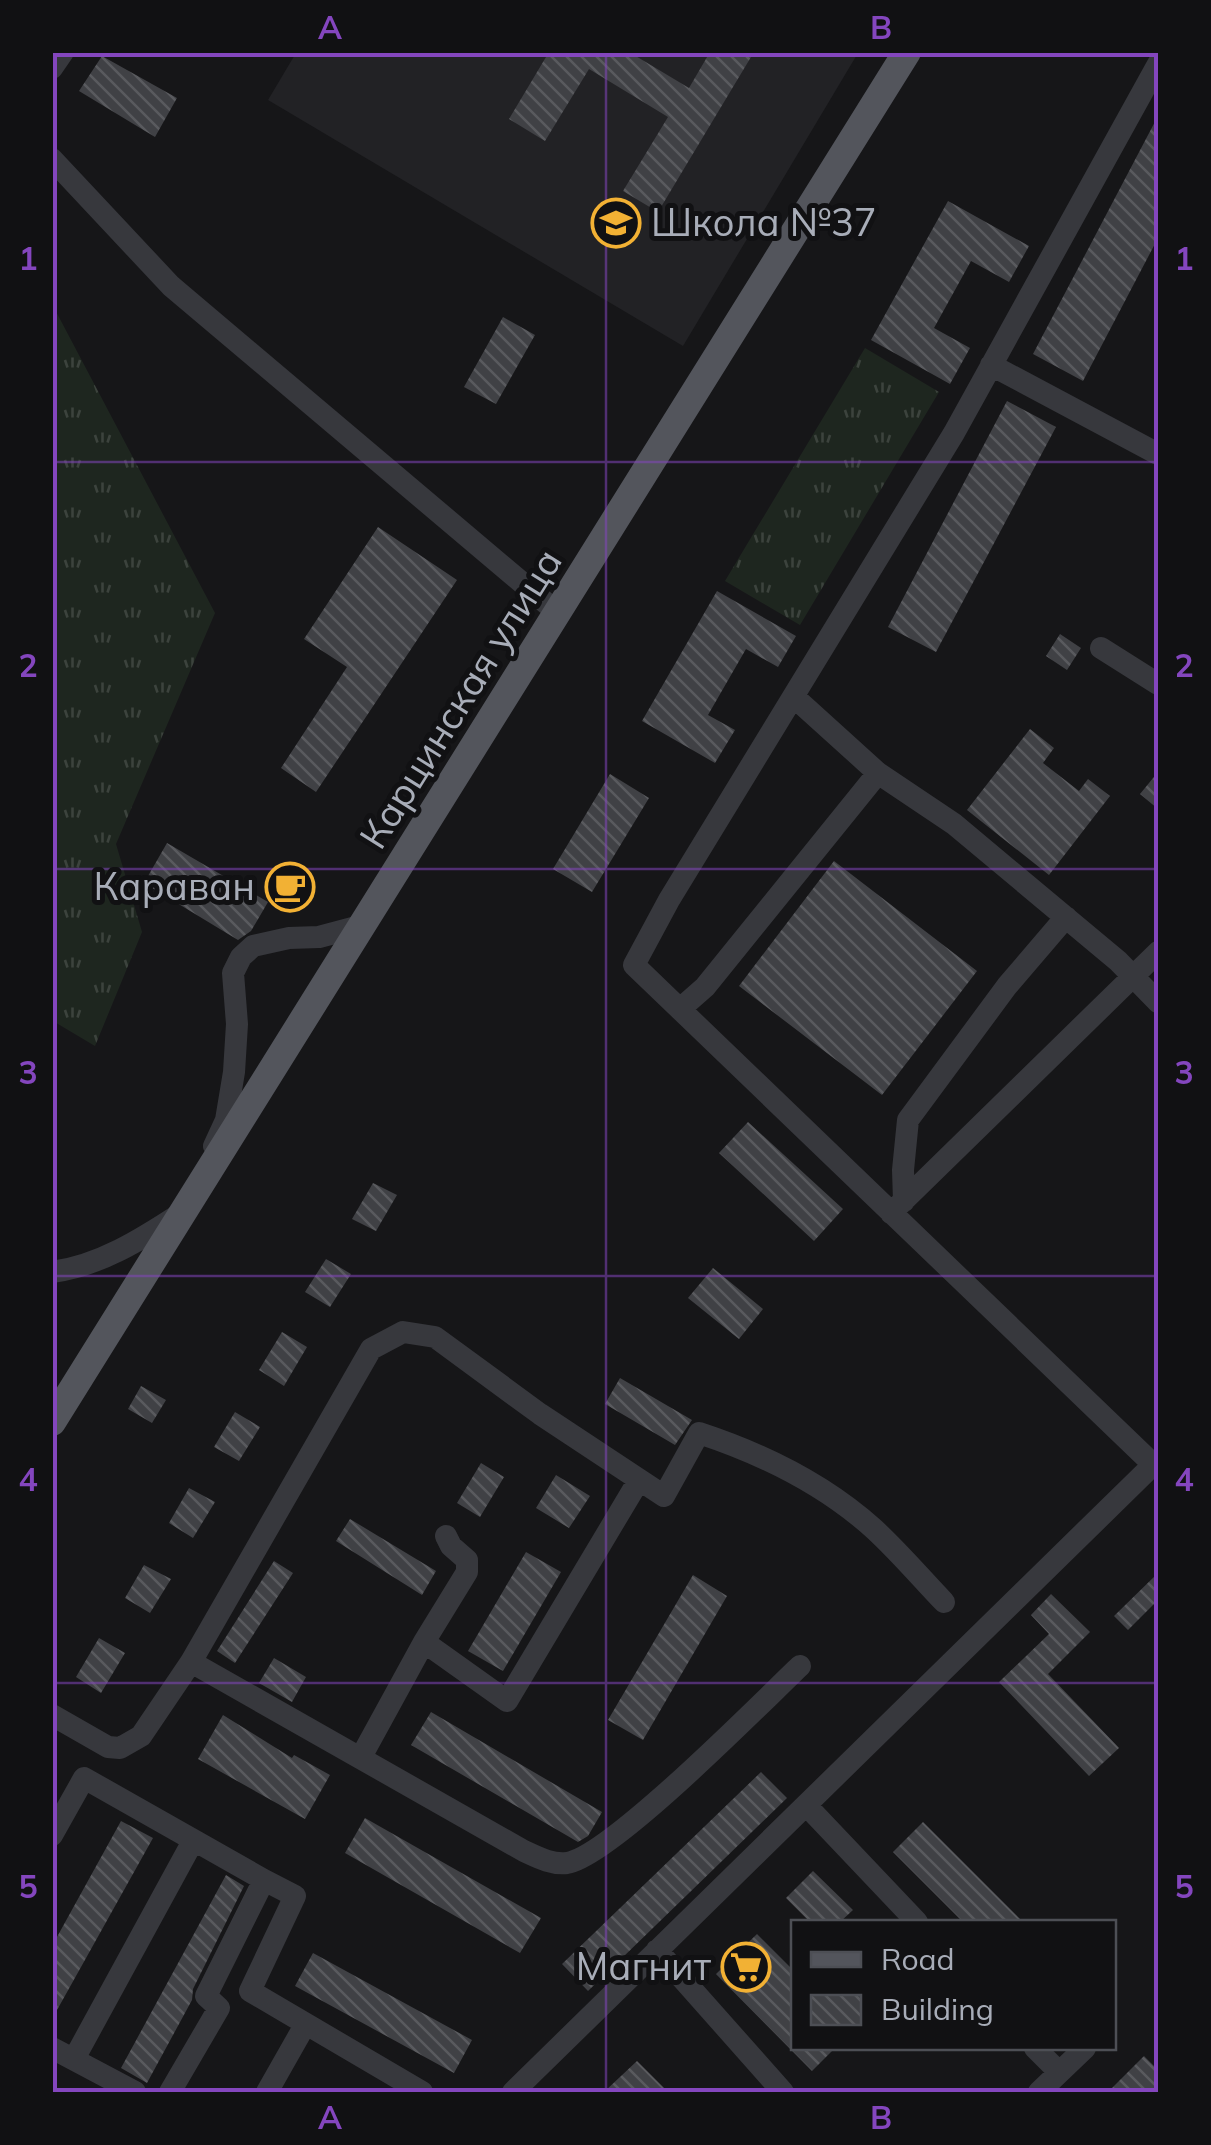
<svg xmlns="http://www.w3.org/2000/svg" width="1211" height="2145" font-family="Mulish,sans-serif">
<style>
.built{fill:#222225}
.grass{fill:url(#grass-tufts)}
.building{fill:url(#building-back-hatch)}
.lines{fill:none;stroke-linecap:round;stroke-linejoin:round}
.minor{stroke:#37383d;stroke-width:22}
.major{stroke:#53555c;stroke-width:28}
.grid{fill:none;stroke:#8446be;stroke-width:2.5;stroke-opacity:0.55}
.labels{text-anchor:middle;stroke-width:10;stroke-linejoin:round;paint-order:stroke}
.poi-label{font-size:38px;fill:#a8adb8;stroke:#111113;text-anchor:end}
.street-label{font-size:38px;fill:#a8adb8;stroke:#111113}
.neatline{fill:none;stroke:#8446be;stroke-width:4}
.grid-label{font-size:32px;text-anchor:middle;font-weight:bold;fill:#8446be}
</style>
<defs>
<pattern id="grass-tufts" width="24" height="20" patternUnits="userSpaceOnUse" patternTransform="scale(2.5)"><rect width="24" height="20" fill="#1e261f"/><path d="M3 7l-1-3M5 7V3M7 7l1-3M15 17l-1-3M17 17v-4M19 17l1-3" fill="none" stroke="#3c433d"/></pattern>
<pattern id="building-back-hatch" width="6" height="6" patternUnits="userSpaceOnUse" patternTransform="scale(2.5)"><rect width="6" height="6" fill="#404145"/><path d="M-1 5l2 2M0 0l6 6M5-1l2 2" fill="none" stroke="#595a5e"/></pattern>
</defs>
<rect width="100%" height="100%" fill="#161618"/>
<path class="built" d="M296,53H858L683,346L268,100Z"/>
<path class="grass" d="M52,304L215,613L116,844L142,932L95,1046L53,1021Z
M865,348L939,392L800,625L725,581Z"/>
<path class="building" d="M549,52H629L689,88L710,52H754L658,212L623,191L668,117L589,69L545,141L509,119Z
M102,56L177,98L155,137L79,91Z
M1158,116V238L1083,381L1033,354Z
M948,201L1029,246L1009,282L971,261L934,328L970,348L950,384L871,340Z
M503,317L535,335L496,404L464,387Z
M1007,401L1056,427L936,652L888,627Z
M378,527L457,580L316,792L281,768L347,667L304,639Z
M717,591L796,636L778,667L746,649L708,715L735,730L715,763L642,721Z
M1060,634L1081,648L1067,670L1046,656Z
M1030,729L1054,748L1043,763L1079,791L1088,779L1110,796L1049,875L967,810Z
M1158,772V809L1140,794Z
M610,774L649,798L592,892L553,869Z
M167,843L268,902L251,931L238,940L144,883Z
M834,861L977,971L882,1095L739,986Z
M748,1122L843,1209L814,1241L719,1153Z
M373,1183L397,1195L376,1231L352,1219Z
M326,1259L351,1274L330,1307L305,1292Z
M713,1268L763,1309L739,1339L688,1298Z
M282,1332L307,1347L284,1386L259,1370Z
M620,1378L692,1420L675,1445L605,1404Z
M141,1386L166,1400L152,1423L128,1409Z
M235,1412L260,1427L239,1461L214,1447Z
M481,1463L504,1477L480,1517L457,1503Z
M556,1475L590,1496L569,1528L536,1508Z
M189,1488L215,1502L193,1538L169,1523Z
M350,1519L436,1571L422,1595L336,1541Z
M526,1552L561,1572L503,1671L468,1651Z
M274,1561L293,1573L235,1663L217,1651Z
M144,1565L171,1579L150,1613L125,1598Z
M1158,1573V1600L1128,1630L1114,1616Z
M693,1575L727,1596L643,1740L608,1720Z
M1051,1594L1090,1632L1048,1674L1119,1748L1089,1776L999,1682L1049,1634L1031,1615Z
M99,1638L125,1653L101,1693L76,1677Z
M274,1658L306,1677L292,1702L259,1683Z
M431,1712L602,1812L588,1836L578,1842L411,1745Z
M223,1715L292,1758L294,1755L330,1775L305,1819L198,1759Z
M761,1772L787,1798L588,1991L562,1964Z
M365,1818L541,1918L520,1953L345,1853Z
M121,1821L153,1838L52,2019V1946Z
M923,1822L1023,1922H963L893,1852Z
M813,1871L853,1910L840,1922H810L786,1898Z
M226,1875L244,1886L193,1989L192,2000L147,2083L121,2068Z
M757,1934L794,1971V2048H835L812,2071L716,1974Z
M313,1953L472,2040L454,2073L295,1986Z
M1144,2056L1158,2070V2092H1108Z
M637,2061L668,2092H604Z"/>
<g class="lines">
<path class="minor" d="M1158,64L954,433L669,900L634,965L1158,1469
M52,68L63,52
M52,159L171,286L559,614
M991,365L1158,454
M1101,648L1158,684
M794,697L878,773L954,824L1118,961L1158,1002
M680,1009L705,987L878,773
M214,1146L226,1120L234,1072L237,1024L233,973L241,957L253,946L289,938L319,937L364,925
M904,1201L903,1170L908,1120L1007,986L1066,917
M891,1213L1158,952
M52,1272C99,1266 142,1239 180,1214
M424,1642L467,1572V1560L451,1546L446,1536
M191,1662L524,1851C537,1857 552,1865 567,1863C611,1856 760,1704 800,1666
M52,1715L108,1747L120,1748L141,1736L191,1662L371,1349L403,1332L435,1337L540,1414L664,1496L699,1433C763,1454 824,1484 874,1529C899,1552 921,1578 944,1602
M361,1757L424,1642L507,1701L639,1480
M806,1805L917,1922
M52,1835L84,1778L264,1880L206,1996L219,2008L170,2092
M264,1880L295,1896L250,1991L422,2092
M657,1950L783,2092
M52,2048L135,2092
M1035,2048L1059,2072
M74,2059L193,1841
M267,2092L305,2025
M513,2092L1158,1460
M1039,2092L1085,2048"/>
<path class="major" d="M52,1422L907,52"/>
</g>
<path class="grid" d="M606,52V2092M52,462H1158M52,869H1158M52,1276H1158M52,1683H1158"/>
<defs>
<g id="school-ring" transform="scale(2.5)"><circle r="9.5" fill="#111113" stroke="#f2b134" stroke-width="1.5"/><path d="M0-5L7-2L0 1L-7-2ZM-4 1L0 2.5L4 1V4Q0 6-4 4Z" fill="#f2b134"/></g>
<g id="cafe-ring" transform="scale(2.5)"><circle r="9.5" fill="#111113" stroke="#f2b134" stroke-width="1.5"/><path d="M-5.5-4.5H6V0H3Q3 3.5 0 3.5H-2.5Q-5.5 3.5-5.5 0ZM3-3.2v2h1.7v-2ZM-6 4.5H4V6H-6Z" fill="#f2b134"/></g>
<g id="supermarket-ring" transform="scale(2.5)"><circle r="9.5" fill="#111113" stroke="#f2b134" stroke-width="1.5"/><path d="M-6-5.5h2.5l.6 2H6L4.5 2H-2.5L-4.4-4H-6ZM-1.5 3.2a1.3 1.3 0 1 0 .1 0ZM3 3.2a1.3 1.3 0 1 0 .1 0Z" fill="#f2b134"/></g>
</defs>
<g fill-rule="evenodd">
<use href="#school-ring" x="616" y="223"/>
<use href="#cafe-ring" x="290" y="887"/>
<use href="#supermarket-ring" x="746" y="1967"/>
</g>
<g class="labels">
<g class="poi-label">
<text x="651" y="236" text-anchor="start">Школа №37</text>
<text x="255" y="900">Караван</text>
<text x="711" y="1980">Магнит</text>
</g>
<g class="street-label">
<text transform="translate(461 699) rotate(-58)" y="13">Карцинская улица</text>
</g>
</g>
<rect width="1211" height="2145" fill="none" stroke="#111113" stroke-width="110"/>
<rect x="791" y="1920" width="325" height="130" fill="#111113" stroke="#4d4f55" stroke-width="2.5"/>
<rect x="811" y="1952" width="50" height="15" fill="#53555c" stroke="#4d4f55" stroke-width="2.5"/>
<text x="881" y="1970" font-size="30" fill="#a8adb8">Road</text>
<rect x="811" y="1995" width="50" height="30" fill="url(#building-back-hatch)" stroke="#4d4f55" stroke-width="2.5"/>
<text x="881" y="2020" font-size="30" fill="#a8adb8">Building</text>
<rect x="55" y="55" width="1101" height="2035" class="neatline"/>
<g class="grid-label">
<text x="330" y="39">A</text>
<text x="881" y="39">B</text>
<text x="28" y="270">1</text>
<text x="1184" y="270">1</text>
<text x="28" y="677">2</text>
<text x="1184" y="677">2</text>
<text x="28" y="1084">3</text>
<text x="1184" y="1084">3</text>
<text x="28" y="1491">4</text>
<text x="1184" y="1491">4</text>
<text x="28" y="1898">5</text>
<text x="1184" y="1898">5</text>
<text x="330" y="2129">A</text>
<text x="881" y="2129">B</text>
</g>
</svg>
